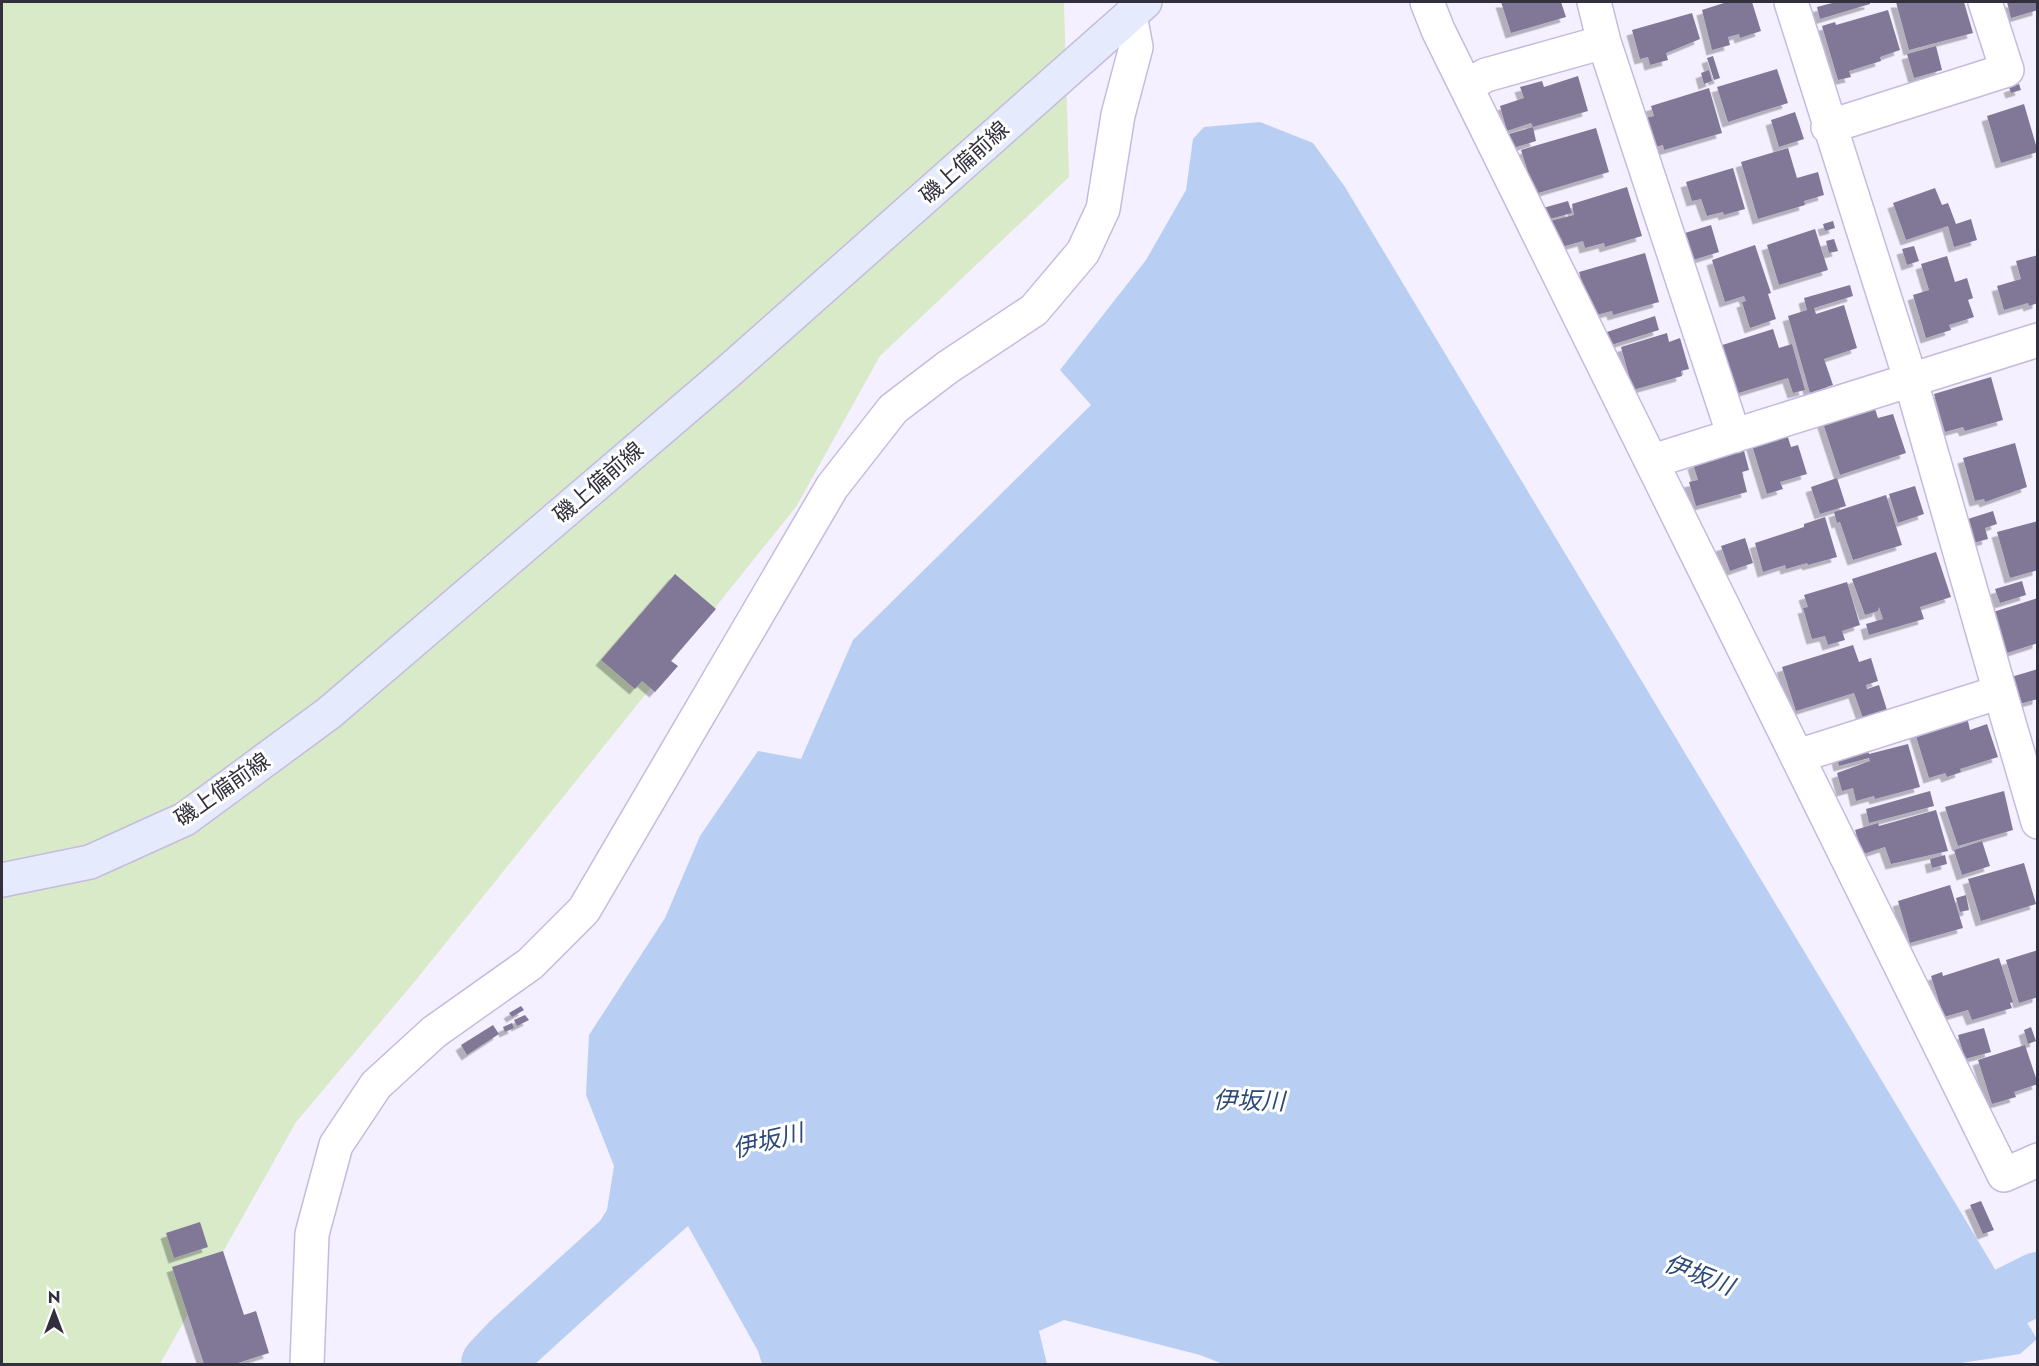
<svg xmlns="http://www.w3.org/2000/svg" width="2039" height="1366" font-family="Jost,'Noto Sans JP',sans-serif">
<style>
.green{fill:#d9eac9}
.water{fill:#b8cff3}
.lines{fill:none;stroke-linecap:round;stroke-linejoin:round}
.river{stroke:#b8cff3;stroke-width:62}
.building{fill:#817898;filter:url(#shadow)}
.street-casing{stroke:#c5bbde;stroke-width:36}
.secondary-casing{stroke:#c5bbde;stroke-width:36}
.street{stroke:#fff;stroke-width:33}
.secondary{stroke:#e5ebfc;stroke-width:33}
.labels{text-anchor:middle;stroke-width:6;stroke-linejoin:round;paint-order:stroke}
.street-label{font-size:22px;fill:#33303d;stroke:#fff}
.water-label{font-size:24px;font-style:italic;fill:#2c4a78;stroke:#fff}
</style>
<defs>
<filter id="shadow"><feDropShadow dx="-5.5" dy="5.5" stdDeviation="0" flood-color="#0004"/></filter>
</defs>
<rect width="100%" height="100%" fill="#f4f0ff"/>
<path class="green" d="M2,2H1064L1069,177L880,356L796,507L416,980L296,1122L160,1364H2Z"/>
<path class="water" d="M1260,122L1313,143L1345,187L2037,1339L2020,1354L1955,1364H1223L1200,1355L1064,1320L1039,1331L1047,1364H762L758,1351L688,1226L619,1287L578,1256L607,1210L614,1166L586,1095L589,1035L665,918L700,836L758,751L801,759L853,640L1091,405L1060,370L1146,260L1186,190L1193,139L1204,127Z"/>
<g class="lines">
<path class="river" d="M1933,1327L1992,1306L2038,1283
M492,1364L511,1344L656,1212"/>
</g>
<path class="building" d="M1501,2H1561L1566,17L1511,33Z
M1727,2H1752L1761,31L1740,38L1739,34L1728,37L1730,45L1712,50L1702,10Z
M1836,2H1870V4L1820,19L1817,7Z
M1896,2H1964L1973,33L1909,50Z
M2007,2H2038V10L2011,18Z
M1888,10L1900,50L1880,57L1881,61L1849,71L1851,77L1838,80L1822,26L1835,22L1836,25Z
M1692,13L1700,39L1666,53L1668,60L1650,65L1648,57L1640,59L1632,30Z
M1936,46L1942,70L1914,78L1907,54Z
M1713,56L1720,78L1714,80L1707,58Z
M1777,69L1788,103L1728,122L1717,87Z
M1709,70L1712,81L1704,84L1701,73Z
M1578,76L1588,111L1533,127L1536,141L1513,148L1509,134L1533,127L1531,123L1507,131L1500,106L1524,98L1520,87L1542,81L1544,87Z
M2019,84L2021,90L2011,93L2009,87Z
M1709,88L1722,133L1664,150L1663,145L1655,147L1646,118L1654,116L1651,106Z
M2024,104L2038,152L2001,163L1987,116Z
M1795,112L1804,139L1779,147L1771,120Z
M1596,128L1609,172L1535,194L1521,150Z
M1788,148L1797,178L1818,172L1824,195L1804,201L1805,205L1758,219L1741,162Z
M1733,168L1745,209L1724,215L1723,212L1707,216L1701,199L1692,201L1686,182Z
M1627,187L1642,236L1605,247L1604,243L1585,248L1583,241L1558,248L1550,221L1574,215L1572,204Z
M1935,188L1942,205L1948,203L1956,224L1971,219L1977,240L1954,247L1948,226L1906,240L1893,203Z
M1568,201L1572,213L1546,220L1543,208Z
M1833,221L1835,228L1825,231L1823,224Z
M1711,225L1719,252L1693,260L1685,233Z
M1815,229L1828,270L1779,285L1767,245Z
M1834,239L1838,251L1829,253L1826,241Z
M1755,245L1771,293L1768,294L1776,319L1750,328L1742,302L1746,301L1744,296L1725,302L1712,260Z
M1914,246L1919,261L1907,265L1902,249Z
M1645,253L1659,302L1613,315L1612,311L1592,316L1579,272Z
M2038,255V303L2029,306L2028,303L2004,310L1997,286L2021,279L2016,261Z
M1947,256L1955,282L1967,278L1973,298L1968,300L1974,317L1949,325L1951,330L1926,338L1913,295L1929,290L1921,264Z
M1850,285L1853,296L1814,308L1816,314L1844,305L1857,348L1824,359L1833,385L1810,393L1788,316L1807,310L1804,298Z
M1655,316L1659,330L1608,346L1604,333Z
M1773,329L1779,348L1792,344L1805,390L1793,393L1788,378L1732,395L1716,347Z
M1667,333L1669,342L1680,338L1689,369L1681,371L1682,376L1633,390L1621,347Z
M1991,377L2003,420L1965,431L1963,427L1945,432L1934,394Z
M1873,403L1878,418L1893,414L1906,453L1840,475L1822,420Z
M1786,431L1791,447L1798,445L1807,474L1780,482L1783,489L1767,494L1751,442Z
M1742,443L1749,470L1742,472L1747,492L1696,506L1689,482L1698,480L1693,464Z
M2015,443L2027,487L1985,502L1984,499L1975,501L1963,458Z
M1837,478L1846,506L1820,514L1811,487Z
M1915,486L1924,514L1898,523L1889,494Z
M1886,495L1902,545L1853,560L1840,522L1837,523L1834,512Z
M1993,511L1997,524L1985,528L1988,539L1973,543L1968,519Z
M1825,517L1837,557L1808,565L1807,563L1786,569L1785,565L1763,572L1755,543L1804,527V524Z
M2038,521V570L2010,578L1997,532Z
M1745,538L1753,563L1730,571L1721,546Z
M1936,552L1951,597L1920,607L1924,619L1869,635L1866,624L1883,619L1879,607L1878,611L1865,615L1852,579Z
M675,574L716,609L671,661L678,666L655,692L642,681L635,689L601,660Z
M2022,581L2026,595L2000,603L1995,589Z
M1847,582L1860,625L1842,631L1845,640L1828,645L1825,636L1812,639L1803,608L1808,607L1804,595Z
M2038,598V643L2007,653L1993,612Z
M1853,645L1859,662L1871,658L1878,681L1866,685L1867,689L1879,685L1887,710L1863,718L1854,693L1796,711L1782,667Z
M2038,669V699L2019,704L2011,677Z
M1967,717L1970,730L1987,724L1998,757L1960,769L1961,772L1947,777L1945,773L1929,778L1915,733Z
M1908,744L1920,787L1875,799L1874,796L1856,801L1853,788L1842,791L1837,773L1870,761L1869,758L1839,766L1836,753L1866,745L1869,754Z
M1930,791L1934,806L1869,823L1866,809Z
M2004,791L2013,830L1958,846L1945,807Z
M1936,810L1948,851L1891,864L1885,847L1863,854L1855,830L1878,823L1879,826Z
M1982,841L1990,866L1962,875L1954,850Z
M1945,855L1947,864L1932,868L1930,859Z
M2024,863L2036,904L1981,921L1968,879Z
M1950,885L1963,928L1910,943L1898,901Z
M1966,895L1969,910L1960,912L1956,898Z
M2038,950V997L2019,1003L2006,960Z
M1999,958L2013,1002L2010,1003L2012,1008L1972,1020L1968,1010L1944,1017L1931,976L1942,972L1943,976Z
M521,1006L524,1010L512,1017L509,1013Z
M525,1015L529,1020L517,1026L514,1020Z
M512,1023L514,1028L505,1032L503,1027Z
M493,1025L499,1034L467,1055L461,1045Z
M2031,1027L2036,1041L2028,1044L2024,1030Z
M1984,1028L1991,1052L1965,1059L1958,1035Z
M2025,1045L2038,1084L2014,1092L2016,1097L1992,1104L1978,1060Z
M1981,1201L1994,1230L1983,1234L1970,1205Z
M200,1222L208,1247L174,1258L166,1233Z
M223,1251L244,1315L256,1311L269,1353L235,1364H204L172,1267Z"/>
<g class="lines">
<g class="street-casing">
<path id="street" d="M1427,2L1438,30L2004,1175L2038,1160
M1594,2L1604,42
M1791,2L1910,378L2000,692
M1466,86L1486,75L1604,42L1734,436
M1828,127L2007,70L1985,2
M1653,461L2038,340
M1798,756L2000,692L2038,822
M307,1364L312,1234L336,1145L376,1085L434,1032L530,964L584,910L832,487L893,409L948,367L1034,310L1083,252L1103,209L1118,115L1136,47L1130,15"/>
</g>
<g class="secondary-casing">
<path id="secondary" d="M2,880L90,862L185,819L329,713L730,370L1145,2"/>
</g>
<use href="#street" class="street"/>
<use href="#secondary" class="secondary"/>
</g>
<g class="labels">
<g class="street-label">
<text transform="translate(964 162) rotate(-42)" y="8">磯上備前線</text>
<text transform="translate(598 482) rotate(-41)" y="8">磯上備前線</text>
<text transform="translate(222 789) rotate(-35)" y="8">磯上備前線</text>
</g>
<g class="water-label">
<text transform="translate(1249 1101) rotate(1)" y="8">伊坂川</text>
<text transform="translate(768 1141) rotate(-14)" y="8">伊坂川</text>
<text transform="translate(1699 1275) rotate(21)" y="8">伊坂川</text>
</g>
</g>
<rect width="2039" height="1366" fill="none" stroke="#33303d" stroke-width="6"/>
<g transform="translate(54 1312)" stroke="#ffffff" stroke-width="4.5" paint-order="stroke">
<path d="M0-4.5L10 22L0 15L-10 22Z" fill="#33303d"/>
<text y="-9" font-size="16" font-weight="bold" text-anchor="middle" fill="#33303d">N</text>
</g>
</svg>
